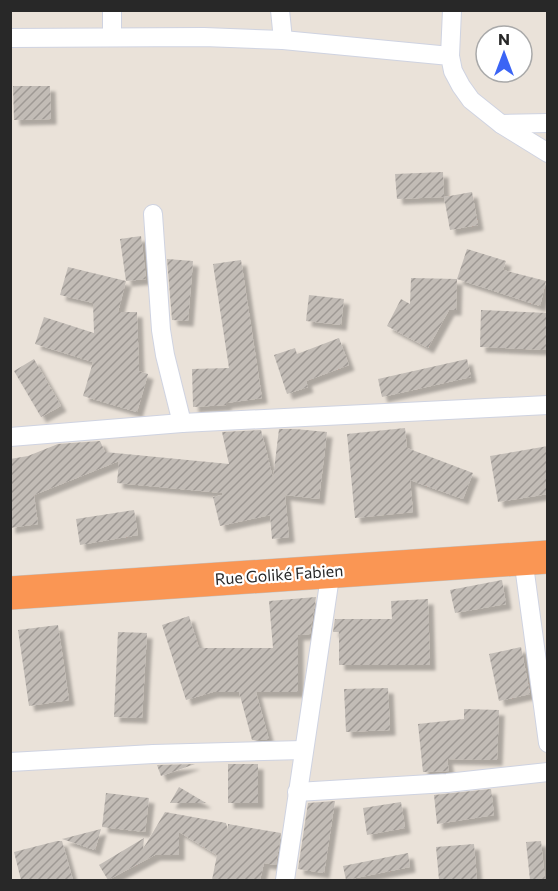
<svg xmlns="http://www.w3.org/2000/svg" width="558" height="891" font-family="Commissioner,sans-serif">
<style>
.building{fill:url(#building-hatch);filter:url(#shadow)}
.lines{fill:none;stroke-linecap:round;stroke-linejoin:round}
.street-casing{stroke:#cfd3e1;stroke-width:20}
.highway-casing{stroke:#c3c3c3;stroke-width:34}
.street{stroke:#fff;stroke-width:18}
.highway{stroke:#fa9654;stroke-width:33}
.labels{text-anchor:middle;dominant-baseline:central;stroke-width:4.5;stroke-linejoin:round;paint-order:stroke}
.street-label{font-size:16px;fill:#282828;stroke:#fff}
</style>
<defs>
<pattern id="building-hatch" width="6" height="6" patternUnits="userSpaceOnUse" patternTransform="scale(1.5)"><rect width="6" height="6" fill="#c2bcb6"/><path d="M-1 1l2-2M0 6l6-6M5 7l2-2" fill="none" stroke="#9e9994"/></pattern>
<filter id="shadow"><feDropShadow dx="5.5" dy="5.5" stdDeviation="1.5" flood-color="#0004"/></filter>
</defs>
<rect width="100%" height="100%" fill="#eae2d9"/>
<g class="building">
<polygon points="13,86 50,86 51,119 14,120"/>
<polygon points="443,172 444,197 397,199 395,174"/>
<polygon points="472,192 478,225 450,230 444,197"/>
<polygon points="141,236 146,279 126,281 120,239"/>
<polygon points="467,249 506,261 503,270 546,281 540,306 457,279"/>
<polygon points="167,259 193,261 188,321 172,320"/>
<polygon points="241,260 262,398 226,403 226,405 193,407 192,369 229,368 213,264"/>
<polygon points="68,267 126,281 118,312 137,312 139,371 148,374 137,412 83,396 93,362 35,344 44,317 94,333 93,303 60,295"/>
<polygon points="411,278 457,279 456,310 449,310 428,348 387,326 401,299 410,304"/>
<polygon points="309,295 344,299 341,325 306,321"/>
<polygon points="481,310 548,313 548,350 480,347"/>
<polygon points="339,338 349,365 306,381 308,387 287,394 274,355 295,348 297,354"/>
<polygon points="34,359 61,406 41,417 14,371"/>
<polygon points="467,359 471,377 382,397 378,379"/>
<polygon points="405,428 407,448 473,473 463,499 410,480 413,512 355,518 347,434"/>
<polygon points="279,429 295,429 327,432 319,499 285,495 289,537 272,539 270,515 220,526 213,497 222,495 222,493 117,483 119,461 34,495 38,524 10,528 10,459 28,456 58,444 100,441 105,452 229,464 222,432 261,430 273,478"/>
<polygon points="548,446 548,494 498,502 490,456"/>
<polygon points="134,510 138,535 80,545 76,519"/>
<polygon points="502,580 506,604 455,613 450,590"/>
<polygon points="316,597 310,634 298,635 298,692 256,692 269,740 252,740 239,692 213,692 186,700 162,625 189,616 199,648 273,648 269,601"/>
<polygon points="428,599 430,665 339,665 339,632 333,632 335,619 392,619 391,601"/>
<polygon points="58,625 69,700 29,706 18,630"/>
<polygon points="118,632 147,633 142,718 114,717"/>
<polygon points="521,647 530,694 499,701 489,654"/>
<polygon points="388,688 390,730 346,732 344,689"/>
<polygon points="464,709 499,710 497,760 447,759 449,771 423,772 418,724 464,719"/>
<polygon points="195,764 161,776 157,765"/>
<rect x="228" y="764" width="30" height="39"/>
<polygon points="179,787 206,803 170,803"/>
<polygon points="491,789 494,815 437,824 434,795"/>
<polygon points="106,793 149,798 145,832 102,827"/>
<polygon points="335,801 324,873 298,869 308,803"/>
<polygon points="401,802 405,828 367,835 363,808"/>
<polygon points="165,812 226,823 228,831 228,824 281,833 276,865 264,863 260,880 212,880 217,855 179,832 179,855 155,855 108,880 99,865 144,838 143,849"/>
<polygon points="101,829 95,850 62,839"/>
<polygon points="57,841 62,841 73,880 21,880 14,852"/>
<polygon points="541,841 545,880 530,880 526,842"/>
<polygon points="474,844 477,880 439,880 436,847"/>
<polygon points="408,853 410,867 346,880 343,866"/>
</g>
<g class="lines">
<defs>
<g id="street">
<polyline points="112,10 112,37"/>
<polyline points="280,10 283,40"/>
<polyline points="10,38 204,37 283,40 450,56 453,71 461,86 471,100 501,124 548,123"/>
<polyline points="450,56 452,10"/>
<polyline points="501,124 548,153"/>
<polyline points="153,214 161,330 165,355 182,423"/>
<polyline points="10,437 182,423 548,405"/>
<polyline points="523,558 548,743"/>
<polyline points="10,762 153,754 303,750"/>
<polyline points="297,792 447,783 548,772"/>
<polyline points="285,880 331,570"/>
</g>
<polyline id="highway" points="10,593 548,557"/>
</defs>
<use href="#street" class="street-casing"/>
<use href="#highway" class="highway-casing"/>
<use href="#street" class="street"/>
<use href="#highway" class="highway"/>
</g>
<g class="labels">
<g class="street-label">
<text transform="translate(279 574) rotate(-4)">Rue Goliké Fabien</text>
</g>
</g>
<rect width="558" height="891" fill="none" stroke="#282828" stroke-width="24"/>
<g transform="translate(504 54)"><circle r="28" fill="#ffffff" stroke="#a9a9a9" stroke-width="1.5"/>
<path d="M0-4.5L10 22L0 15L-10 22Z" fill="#3b64f5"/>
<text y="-9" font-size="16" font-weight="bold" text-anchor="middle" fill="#282828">N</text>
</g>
</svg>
